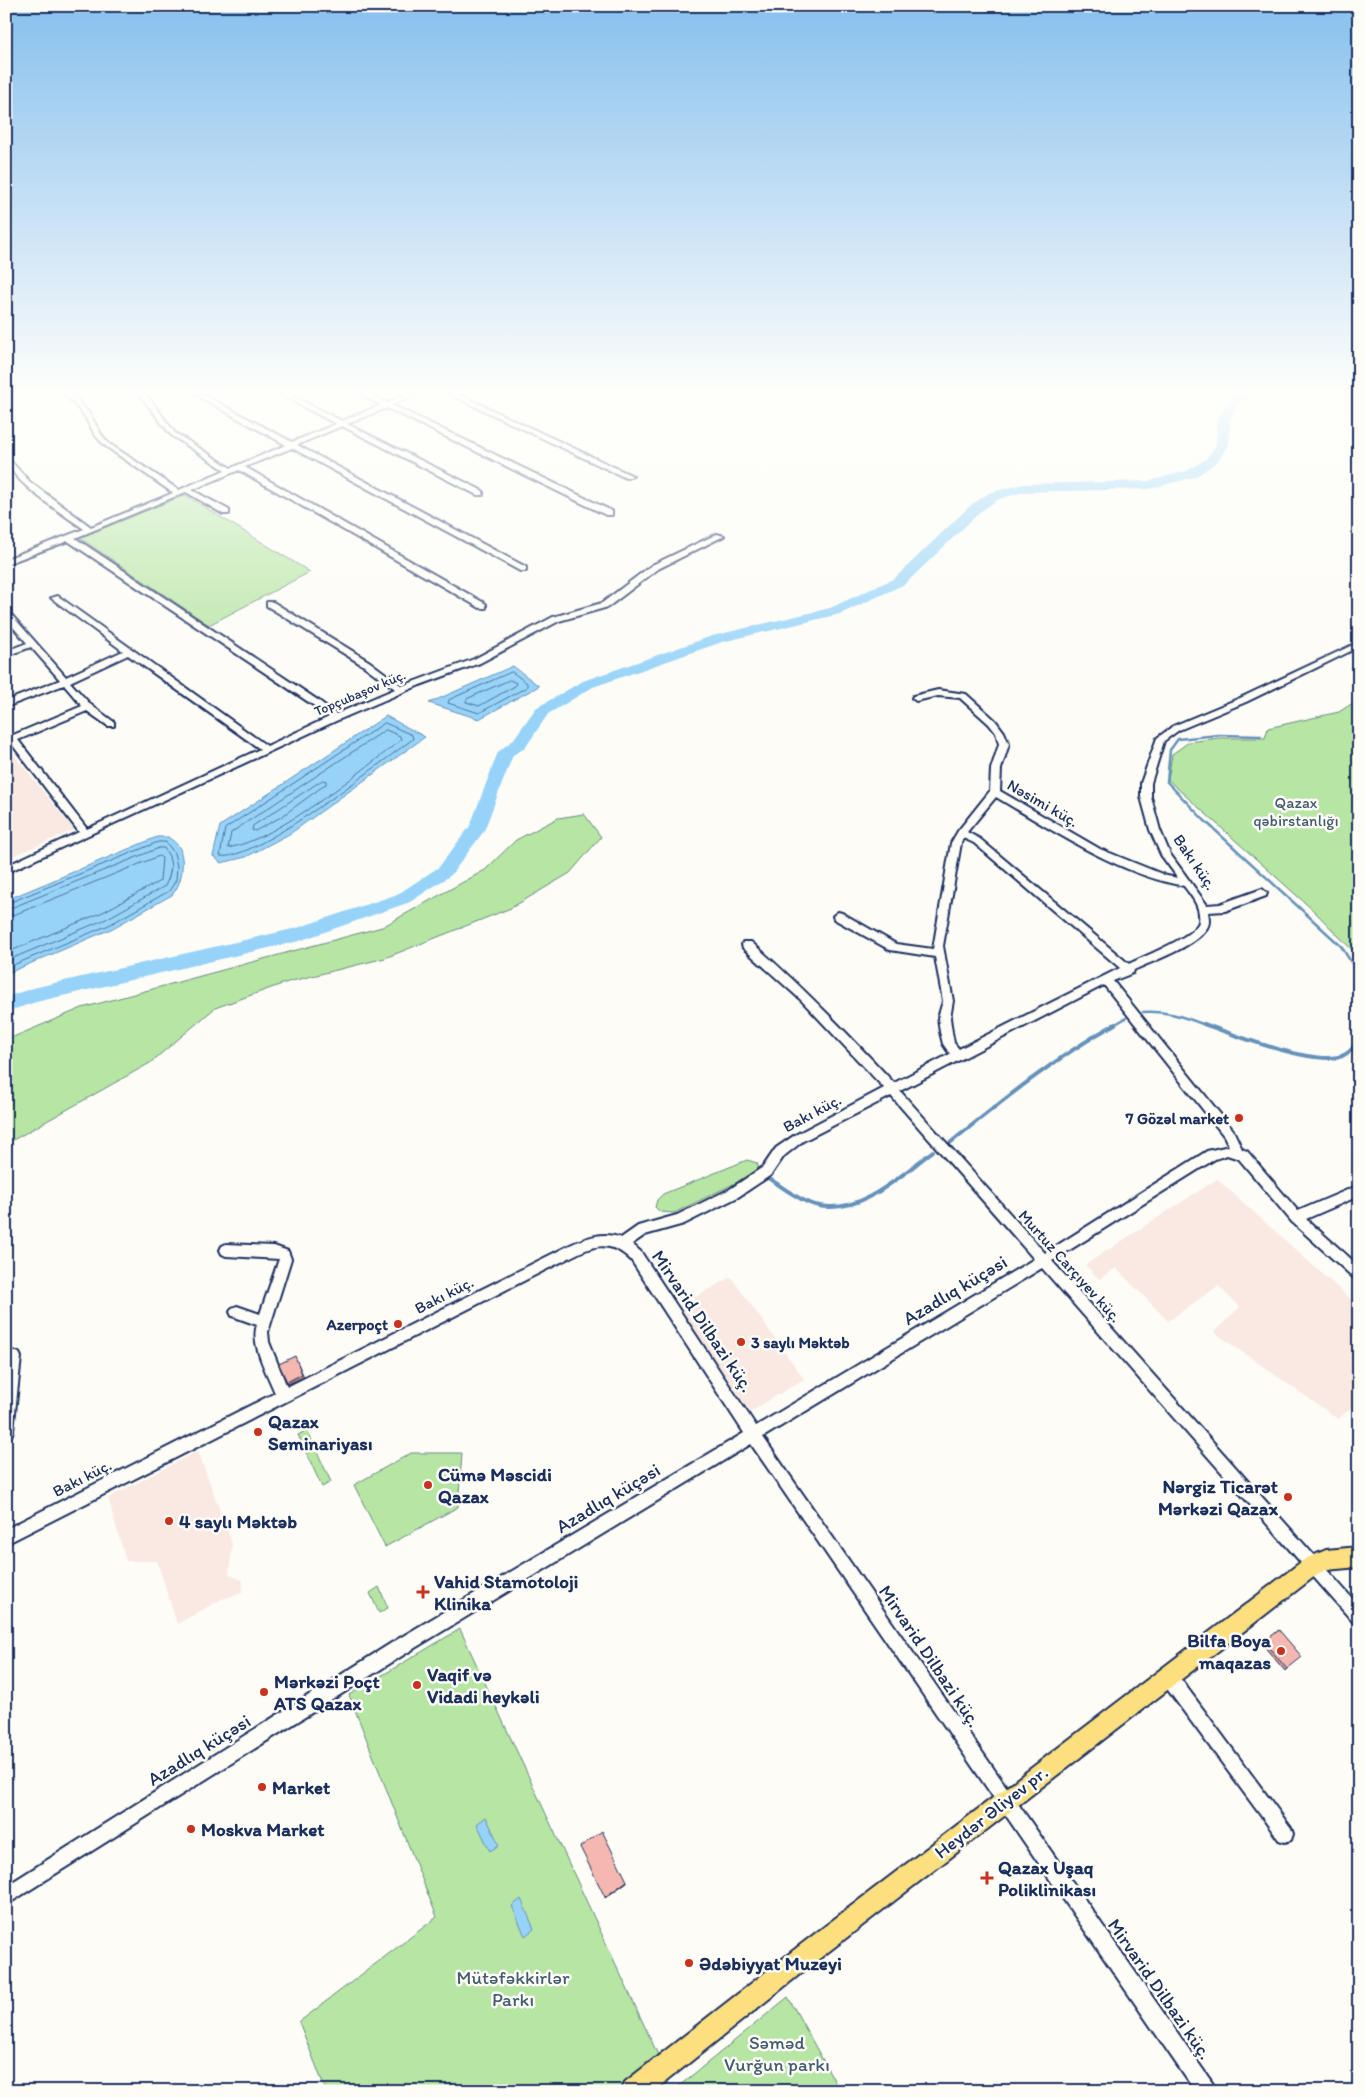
<svg xmlns="http://www.w3.org/2000/svg" width="1365" height="2097" font-family="Itim,sans-serif">
<style>
.built{fill:#fae8e2}
.green{fill:#b6e5a4;stroke:#688a81}
.water{fill:#97d3f8;stroke:#6591ba}
.lines{fill:none;stroke-linecap:round;stroke-linejoin:round}
.shore{stroke:#4d719c;stroke-width:1}
.stream-far1{stroke:#6591ba;stroke-width:2.5}
.stream{stroke:#6591ba;stroke-width:4}
.river{fill:#97d3f8;fill-rule:evenodd}
.minor-casing{stroke:#1b2f5e;stroke-width:4}
.major-casing{stroke:#1b2f5e;stroke-width:4}
.minor{fill:#fdfcf7;fill-rule:evenodd}
.major{fill:#fce080;fill-rule:evenodd}
.wall{fill:#d29e98;stroke:#1b2f5e}
.shaded-wall{fill:#ab817c;stroke:#1b2f5e}
.building{fill:#f4b8b1;stroke:#1b2f5e}
.poi-dot{fill:#c8321e;stroke:#fdfcf7;stroke-width:2}
.labels{text-anchor:middle;dominant-baseline:central;stroke-width:5;stroke-linejoin:round;paint-order:stroke}
.far-street-label{font-size:14px;fill:#1b2f5e;stroke:#fdfcf7}
.park-label{font-size:16px;fill:#425c70;stroke:#fdfcf7}
.street-label{font-size:16px;fill:#1b2f5e;stroke:#fdfcf7}
.poi-label{font-size:16px;font-weight:bold;fill:#1b2f5e;stroke:#fdfcf7;text-anchor:end}
.near-street-label{font-size:19px;fill:#1b2f5e;stroke:#fdfcf7}
.near-poi-label{font-size:19px;font-weight:bold;fill:#1b2f5e;stroke:#fdfcf7;text-anchor:start}
.near-park-label{font-size:19px;fill:#425c70;stroke:#fdfcf7}
</style>
<rect width="100%" height="100%" fill="#fdfcf7"/>
<filter id="ink" filterUnits="userSpaceOnUse"><feTurbulence type="fractalNoise" baseFrequency=".02" numOctaves="2"/><feDisplacementMap in="SourceGraphic" scale="10" xChannelSelector="R" yChannelSelector="G"/><feConvolveMatrix kernelMatrix="1 2 1 2 8 2 1 2 1" color-interpolation-filters="sRGB"/></filter>
<g filter="url(#ink)">
<g class="built">
<polygon points="6,745 74,830 6,859"/>
<polygon points="1217,1179 1359,1307 1359,1401 1338,1419 1214,1332 1240,1307 1218,1286 1168,1321 1116,1268 1099,1279 1085,1265"/>
<polygon points="731,1277 804,1379 750,1412 679,1306"/>
<polygon points="198,1451 232,1543 229,1574 243,1581 242,1593 222,1599 177,1624 157,1561 126,1561 108,1498"/>
</g>
<g class="green">
<polygon points="185,495 310,572 209,625 80,538"/>
<polygon points="1359,699 1359,957 1314,911 1168,780 1172,754 1189,742 1219,738 1265,738 1268,728 1339,712"/>
<polygon points="584,814 601,837 570,873 511,908 385,958 288,982 215,1008 150,1063 6,1144 6,1040 82,1008 382,927 485,870 516,840 558,818"/>
<polygon points="747,1160 757,1163 759,1169 756,1173 674,1213 660,1212 655,1207 657,1200 663,1194"/>
<polygon points="307,1430 331,1482 322,1487 298,1435"/>
<polygon points="411,1453 462,1453 458,1507 385,1547 354,1485"/>
<polygon points="379,1587 388,1608 379,1613 370,1593"/>
<polygon points="460,1629 658,2055 614,2091 326,2091 299,2022 437,1917 349,1695"/>
<polygon points="788,1997 840,2091 673,2091"/>
</g>
<g class="water">
<polygon points="513,666 539,686 479,719 429,703"/>
<polygon points="386,716 425,737 291,833 246,857 221,863 213,856 220,826"/>
<path d="M 157,837 L 168,837 C 172,840 178,844 180,849 C 185,863 182,884 172,895 L 111,929 L 6,974 L 6,900 Z"/>
<polygon points="486,1817 499,1845 490,1851 477,1824"/>
<polygon points="521,1899 534,1929 525,1936 512,1906"/>
</g>
<g class="lines">
<g class="shore">
<polygon points="512,672 527,683 527,687 479,713 448,703 449,700"/>
<polygon points="510,680 516,683 515,686 479,706 466,702 467,699"/>
<path d="M 385,723 L 412,735 L 413,739 C 381,762 253,863 220,856 L 225,829 Z"/>
<path d="M 386,730 L 400,736 L 401,740 C 360,772 278,839 228,848 L 231,833 Z"/>
<polygon points="323,780 326,781 326,784 281,817 255,831 252,830 253,826"/>
<polyline points="6,904 158,842 166,842 174,853 177,866 176,880 169,891 109,925 6,968"/>
<polyline points="6,910 159,848 164,848 169,856 171,867 169,877 165,886 106,919 6,961"/>
<polyline points="6,918 159,856 162,858 160,881 103,912 6,953"/>
</g>
<g class="stream-far1">
<polyline points="1261,736 1219,735 1178,739 1170,750 1167,782 1204,820 1341,946 1359,975"/>
<path d="M 1143,1012 C 1167,1010 1186,1018 1208,1026"/>
<polyline points="1112,1026 1126,1018"/>
</g>
<g class="stream">
<path d="M 1204,1024 C 1234,1035 1314,1066 1342,1056 C 1350,1053 1355,1046 1359,1040"/>
<path d="M 950,1143 C 1003,1100 1055,1058 1115,1024"/>
<path d="M 768,1178 C 783,1187 798,1200 815,1205 C 859,1217 900,1176 933,1151"/>
</g>
<polygon class="river" points="1238,394 1251,394 1239,404 1230,418 1228,445 1217,462 1195,477 1149,489 1024,492 999,499 981,511 905,584 840,614 722,642 593,687 548,714 525,748 513,755 484,831 451,875 410,902 299,941 36,1002 6,1012 6,997 33,988 297,928 398,894 439,867 470,826 498,752 513,740 536,708 583,681 712,636 830,608 895,578 971,505 989,493 1023,484 1149,481 1187,471 1206,459 1216,445 1218,418 1231,400"/>
<defs>
<g id="minor">
<path d="M 65,394 L 72,394 L 89,413 L 101,434 L 108,443 L 179,490 L 225,470 L 171,435 L 139,394 L 146,394 L 175,433 L 231,468 L 286,445 L 194,394 L 202,394 L 292,442 L 336,424 L 279,394 L 288,394 L 342,421 L 381,405 L 361,394 L 370,394 L 387,403 L 407,394 L 416,394 L 392,405 L 612,511 L 612,515 L 606,515 L 387,408 L 347,424 L 483,491 L 483,495 L 477,495 L 342,426 L 297,445 L 526,567 L 526,571 L 520,571 L 292,448 L 245,467 L 486,604 L 486,608 L 480,608 L 239,470 L 192,490 L 229,510 L 229,514 L 223,514 L 186,492 L 75,538 L 319,701 L 336,714 L 395,689 L 364,666 L 267,606 L 267,602 L 273,602 L 370,662 L 402,686 L 474,659 L 553,617 L 602,603 L 652,565 L 717,534 L 724,536 L 658,569 L 608,607 L 559,621 L 480,663 L 420,685 L 338,720 L 6,873 L 6,866 L 79,832 L 11,743 L 6,743 L 6,738 L 82,706 L 64,685 L 6,707 L 6,701 L 60,680 L 31,647 L 6,656 L 6,651 L 27,643 L 6,619 L 6,612 L 9,612 L 66,677 L 123,651 L 51,598 L 58,596 L 267,746 L 329,717 L 313,705 L 68,541 L 6,564 L 6,559 L 84,529 C 66,516 6,479 6,456 L 30,482 L 91,527 L 173,493 L 104,445 L 95,435 L 84,415 ZM 128,655 L 260,749 L 87,829 L 18,740 L 87,711 L 108,726 L 114,726 L 114,722 L 91,705 L 70,682 Z"/>
<polygon points="449,394 458,394 633,476 626,478"/>
<path d="M 1359,642 L 1359,647 L 1246,702 L 1179,730 L 1164,741 L 1151,783 L 1151,797 L 1160,830 L 1170,854 L 1207,905 L 1220,904 L 1262,889 L 1267,893 L 1266,896 L 1225,911 L 1208,912 C 1209,918 1210,923 1207,928 C 1196,946 1153,961 1134,970 L 1133,973 L 1113,981 L 1233,1130 L 1242,1149 L 1247,1151 L 1298,1211 L 1359,1185 L 1359,1196 L 1306,1219 L 1359,1266 L 1359,1280 L 1354,1278 L 1292,1222 L 1239,1159 L 1227,1155 L 1215,1159 L 1052,1261 L 1359,1606 L 1359,1626 L 1354,1623 L 1042,1268 L 763,1437 L 1213,2084 L 1215,2091 L 1195,2091 L 751,1444 L 405,1654 L 6,1905 L 6,1886 L 393,1642 L 744,1433 L 631,1260 C 605,1234 585,1250 557,1264 L 6,1544 L 6,1529 L 275,1393 C 268,1375 250,1344 257,1325 L 232,1316 L 230,1312 L 232,1308 L 237,1306 L 260,1314 L 279,1259 L 226,1256 L 222,1254 L 220,1250 L 222,1246 L 226,1244 L 274,1246 L 288,1251 L 291,1259 L 268,1332 L 269,1342 L 287,1387 L 570,1245 C 586,1238 603,1231 621,1238 L 638,1226 L 677,1215 L 730,1189 L 763,1167 L 776,1148 L 795,1135 L 884,1088 L 801,1000 L 743,948 L 742,945 L 743,942 L 751,942 C 802,986 848,1034 894,1083 L 950,1054 L 943,1044 L 940,1032 L 938,1018 L 943,1001 L 935,957 L 890,950 L 834,919 L 833,916 L 838,912 L 842,913 L 896,944 L 933,949 L 951,843 L 958,831 L 990,791 L 991,769 L 999,744 L 996,733 L 989,724 L 960,698 L 938,696 L 916,701 L 912,698 L 913,696 L 938,690 L 966,694 L 995,720 L 1004,732 L 1009,744 L 1001,769 L 1000,791 L 1100,849 L 1167,876 L 1178,878 L 1161,855 L 1150,830 L 1141,797 L 1141,783 L 1157,738 L 1173,726 L 1240,698 ZM 996,797 C 1054,831 1117,874 1184,886 C 1192,897 1201,907 1199,921 C 1197,936 1142,957 1129,964 L 980,839 L 967,832 ZM 963,838 L 974,843 L 1120,968 L 959,1049 L 954,1043 L 952,1032 L 950,1018 L 953,1001 L 943,946 L 961,843 ZM 1104,985 L 1224,1136 L 1229,1146 L 1207,1151 L 1045,1253 L 900,1091 ZM 891,1096 L 1034,1259 L 756,1426 L 641,1252 L 632,1244 L 645,1235 L 684,1224 L 738,1197 L 771,1175 L 784,1156 L 803,1141 Z"/>
<polygon points="14,1351 19,1353 21,1357 13,1431 11,1436 6,1438 6,1366 9,1353"/>
<polygon points="1168,1668 1174,1670 1291,1828 1293,1834 1291,1840 1285,1842 1279,1840 1162,1682 1160,1676 1162,1670"/>
</g>
<polygon id="major" points="1359,1547 1359,1567 1326,1570 1319,1573 815,1962 654,2091 622,2091 625,2082 799,1946 1305,1559 1326,1550"/>
</defs>
<use href="#minor" class="minor-casing"/>
<use href="#major" class="major-casing"/>
<use href="#minor" class="minor"/>
<use href="#major" class="major"/>
</g>
<polygon class="wall" points="1279,1630 1287,1669 1285,1671 1262,1644"/>
<g class="shaded-wall">
<polygon points="296,1359 304,1377 288,1384 287,1382"/>
<polygon points="627,1881 627,1882 605,1898 605,1897"/>
</g>
<g class="building">
<polygon points="295,1356 302,1374 287,1382 279,1364"/>
<polygon points="1279,1630 1302,1657 1287,1669 1264,1642"/>
<polygon points="602,1831 627,1881 605,1897 580,1847"/>
</g>
</g>
<linearGradient id="sky" x2="0" y2="1"><stop stop-color="#87c0ee"/><stop offset="0.57" stop-color="#fefefb"/><stop offset="1" stop-color="#fefefb" stop-opacity="0"/></linearGradient>
<rect width="1365" height="688" fill="url(#sky)"/>
<g class="poi-dot">
<circle cx="1239" cy="1118" r="5"/>
<circle cx="398" cy="1324" r="5"/>
<circle cx="741" cy="1342" r="5"/>
<circle cx="258" cy="1432" r="5"/>
<circle cx="428" cy="1485" r="5"/>
<circle cx="1288" cy="1497" r="5"/>
<circle cx="169" cy="1521" r="5"/>
<path d="M420.5 1584.5h5v5h5v5h-5v5h-5v-5h-5v-5h5z"/>
<circle cx="1281" cy="1651" r="5"/>
<circle cx="417" cy="1685" r="5"/>
<circle cx="264" cy="1692" r="5"/>
<circle cx="262" cy="1787" r="5"/>
<circle cx="191" cy="1829" r="5"/>
<path d="M984.5 1870.5h5v5h5v5h-5v5h-5v-5h-5v-5h5z"/>
<circle cx="689" cy="1963" r="5"/>
</g>
<g class="labels">
<g class="far-street-label">
<text transform="translate(360 693) rotate(-23)">Topçubaşov küç.</text>
</g>
<g class="park-label">
<text x="1296" y="802">Qazax<tspan x="1296" dy="18">qəbirstanlığı</tspan></text>
</g>
<g class="street-label">
<text transform="translate(1043 803) rotate(30)">Nəsimi küç.</text>
<text transform="translate(1195 862) rotate(56)">Bakı küç.</text>
<text transform="translate(812 1113) rotate(-28)">Bakı küç.</text>
<text transform="translate(1070 1266) rotate(48)">Murtuz Carçıyev küç.</text>
<text transform="translate(444 1295) rotate(-27)">Bakı küç.</text>
<text transform="translate(82 1478) rotate(-27)">Bakı küç.</text>
</g>
<g class="poi-label">
<text x="1229" y="1118">7 Gözəl market</text>
<text x="388" y="1324">Azerpoçt</text>
<text x="751" y="1342" text-anchor="start">3 saylı Məktəb</text>
</g>
<g class="near-street-label">
<text transform="translate(955 1290) rotate(-31)">Azadlıq küçəsi</text>
<text transform="translate(703 1321) rotate(56)">Mirvarid Dilbazi küç.</text>
<text transform="translate(608 1498) rotate(-31)">Azadlıq küçəsi</text>
<text transform="translate(930 1656) rotate(56)">Mirvarid Dilbazi küç.</text>
<text transform="translate(199 1750) rotate(-32)">Azadlıq küçəsi</text>
<text transform="translate(991 1812) rotate(-38)">Heydər Əliyev pr.</text>
<text transform="translate(1160 1989) rotate(55)">Mirvarid Dilbazi küç.</text>
</g>
<g class="near-poi-label">
<text x="268" y="1421">Qazax<tspan x="268" dy="22">Seminariyası</tspan></text>
<text x="438" y="1474">Cümə Məscidi<tspan x="438" dy="22">Qazax</tspan></text>
<text x="1278" y="1486" text-anchor="end">Nərgiz Ticarət<tspan x="1278" dy="22">Mərkəzi Qazax</tspan></text>
<text x="179" y="1521">4 saylı Məktəb</text>
<text x="434" y="1581">Vahid Stamotoloji<tspan x="434" dy="22">Klinika</tspan></text>
<text x="1271" y="1640" text-anchor="end">Bilfa Boya<tspan x="1271" dy="22">maqazas</tspan></text>
<text x="427" y="1674">Vaqif və<tspan x="427" dy="22">Vidadi heykəli</tspan></text>
<text x="274" y="1681">Mərkəzi Poçt<tspan x="274" dy="22">ATS Qazax</tspan></text>
<text x="272" y="1787">Market</text>
<text x="201" y="1829">Moskva Market</text>
<text x="998" y="1867">Qazax Uşaq<tspan x="998" dy="22">Poliklinikası</tspan></text>
<text x="699" y="1963">Ədəbiyyat Muzeyi</text>
</g>
<g class="near-park-label">
<text x="513" y="1977">Mütəfəkkirlər<tspan x="513" dy="22">Parkı</tspan></text>
<text x="777" y="2042">Səməd<tspan x="777" dy="22">Vurğun parkı</tspan></text>
</g>
</g>
<rect width="1365" height="2097" fill="none" stroke="#fdfcf7" stroke-width="25"/>
<rect x="12" y="12" width="1340" height="2072" fill="none" stroke="#1b2f5e" stroke-width="2" filter="url(#ink)"/>
</svg>
